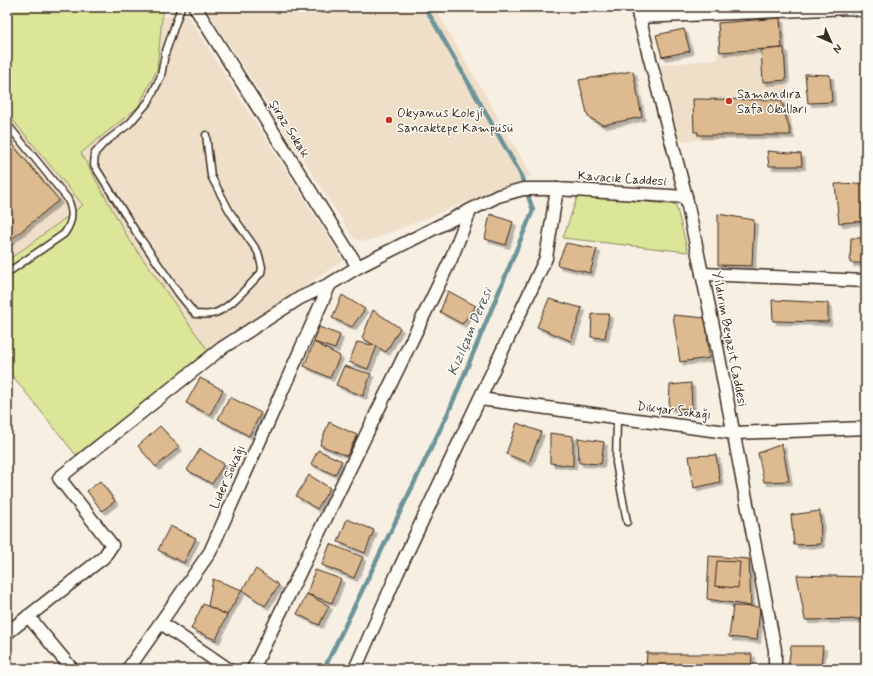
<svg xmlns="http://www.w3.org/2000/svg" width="873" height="676" font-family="Mynerve,sans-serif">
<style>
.built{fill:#efdfc9}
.green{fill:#dbe699;stroke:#8b885c}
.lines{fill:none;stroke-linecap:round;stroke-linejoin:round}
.stream{stroke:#6c9499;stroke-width:4.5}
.building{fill:#ddba8f;stroke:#3b2a1e;filter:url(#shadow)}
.lane-casing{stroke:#3b2a1e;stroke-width:9}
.street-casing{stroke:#3b2a1e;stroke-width:15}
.lane{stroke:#fdfcf7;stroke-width:6}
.street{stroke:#fdfcf7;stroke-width:12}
.poi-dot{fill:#c8321e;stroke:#fdfcf7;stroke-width:1.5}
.labels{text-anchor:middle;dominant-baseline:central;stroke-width:3;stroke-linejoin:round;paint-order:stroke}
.poi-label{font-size:13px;fill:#3b2a1e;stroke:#fdfcf7;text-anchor:start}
.street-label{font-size:13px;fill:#3b2a1e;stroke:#fdfcf7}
.water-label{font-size:14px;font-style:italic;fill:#505651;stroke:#fdfcf7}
</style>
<defs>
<filter id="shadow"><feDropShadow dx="3.5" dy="3.5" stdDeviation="0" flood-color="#0004"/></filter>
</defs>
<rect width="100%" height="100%" fill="#f7efe2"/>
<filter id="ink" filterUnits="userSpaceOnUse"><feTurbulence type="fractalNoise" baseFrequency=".025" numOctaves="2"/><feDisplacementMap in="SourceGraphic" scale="8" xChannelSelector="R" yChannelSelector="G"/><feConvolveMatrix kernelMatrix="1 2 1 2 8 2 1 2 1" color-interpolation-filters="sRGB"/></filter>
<g filter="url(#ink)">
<g class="built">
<polygon points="205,7 434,7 532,176 371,240 362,241 354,239"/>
<polygon points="188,16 343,260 209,352 128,238 81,153 138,106 157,70 162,17"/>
<polygon points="782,17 793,136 679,141 660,65 718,59 717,22"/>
<polygon points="7,113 83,205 7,261"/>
</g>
<g class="green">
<polygon points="16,7 163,7 157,70 138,107 81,153 128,238 209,352 76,455 7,369 7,261 83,205 7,113 7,10"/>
<polygon points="578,195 676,205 688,252 563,238"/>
</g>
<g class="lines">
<polyline class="stream" points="324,669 449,411 533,210 520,173 425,7"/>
</g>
<g class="building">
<polygon points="780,18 782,48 720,52 718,23"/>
<polygon points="684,29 690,51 662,57 656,35"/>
<polygon points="784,48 786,80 763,82 761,50"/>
<polygon points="633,71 642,117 603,125 588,117 579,80"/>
<polygon points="805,74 830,75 832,102 808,103"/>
<polygon points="693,99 781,100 791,135 698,135 698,132 694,132"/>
<polygon points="7,138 59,200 7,243"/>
<polygon points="767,151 801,154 802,166 769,166"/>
<polygon points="866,183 866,221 839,223 835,184"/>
<polygon points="490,214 513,222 506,245 485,239"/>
<polygon points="718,214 754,220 752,266 718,265"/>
<polygon points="851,238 866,238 866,263 850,263"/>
<polygon points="566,243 597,249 590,273 557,265"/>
<polygon points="448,291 476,306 462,324 440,312"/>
<polygon points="342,295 365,309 352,327 332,318"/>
<polygon points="549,299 582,308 571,341 537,327"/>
<polygon points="772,300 828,303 828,322 773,321"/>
<polygon points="373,310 400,328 386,352 362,338"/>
<polygon points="592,314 609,314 605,338 591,337"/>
<polygon points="673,315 706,318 709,358 680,362"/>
<polygon points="319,327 340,335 335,349 314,342"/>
<polygon points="314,342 340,356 330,378 304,366"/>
<polygon points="357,342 377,346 368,369 349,362"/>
<polygon points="344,366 371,374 363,396 336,385"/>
<polygon points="200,378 223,390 210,415 186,403"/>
<polygon points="691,383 692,409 669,408 670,385"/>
<polygon points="230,397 261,413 249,436 218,419"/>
<polygon points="329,422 357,435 347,456 320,445"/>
<polygon points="517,423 541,432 529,463 506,454"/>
<polygon points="160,426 179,447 156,467 138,446"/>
<polygon points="550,433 573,436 573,466 550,463"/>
<polygon points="578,438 604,442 601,464 579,463"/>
<polygon points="782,444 789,481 764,482 758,453"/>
<polygon points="200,449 224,464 212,484 187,470"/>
<polygon points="318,450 342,461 335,475 311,464"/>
<polygon points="716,455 720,482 694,488 689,456"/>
<polygon points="309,475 330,488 317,509 296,496"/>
<polygon points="100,481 115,501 102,511 87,491"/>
<polygon points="820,511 821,544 794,545 791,515"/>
<polygon points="347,519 374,530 365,553 338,542"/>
<polygon points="170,526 196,538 184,563 158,550"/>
<polygon points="330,544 363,557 354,578 322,565"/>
<polygon points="709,556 749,559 751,606 707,599"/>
<polygon points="717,561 740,562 738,588 715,586"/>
<polygon points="256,569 279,585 265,606 242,590"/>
<polygon points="315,570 341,579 332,603 307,594"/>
<polygon points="797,575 866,577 866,619 805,620"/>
<polygon points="213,579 242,590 227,615 208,606"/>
<polygon points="307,594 329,606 319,625 297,614"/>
<polygon points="203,604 227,615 216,640 191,629"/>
<polygon points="733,606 760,607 757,640 729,637"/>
<polygon points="791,646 823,646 821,666 788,668"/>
<polygon points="647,652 651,654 752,654 751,669 646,669"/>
</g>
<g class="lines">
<defs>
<g id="lane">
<path d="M 181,7 L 165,54 L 161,76 L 149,101 L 129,124 L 104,143 L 95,153 L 94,165 L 136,232 L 179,294 L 195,314 C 201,314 206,315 211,314 C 227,312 250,284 261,273 L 262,267 L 258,252 L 230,212 L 211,176 L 206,135"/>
<polyline points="322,7 323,9"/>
<path d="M 7,124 L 67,198 C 74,211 73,222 64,234 L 7,273"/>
<polyline points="617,418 616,463 627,522"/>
</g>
<g id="street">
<polyline points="195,7 358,267"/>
<polyline points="637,7 639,17 850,8 866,11"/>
<polyline points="639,17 686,197 713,326 775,650 775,669"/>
<polyline points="557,189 686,197"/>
<polyline points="702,274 866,281"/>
<polyline points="480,399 734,433 866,428"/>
<polyline points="28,616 72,669"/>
<polyline points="161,623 228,669"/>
<polyline points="7,633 104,557 112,545 59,478 222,348 300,298 330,284 358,267 498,196 523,189 557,189 546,258 397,574 355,669"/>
<polyline points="128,669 210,552 330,284"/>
<polyline points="253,669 451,259 470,211"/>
</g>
</defs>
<use href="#lane" class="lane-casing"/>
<use href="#street" class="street-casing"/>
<use href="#lane" class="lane"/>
<use href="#street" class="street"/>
</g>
</g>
<g class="poi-dot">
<circle cx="729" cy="101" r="4"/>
<circle cx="389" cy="120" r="4"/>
</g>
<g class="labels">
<g class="poi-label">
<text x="737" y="94">Samandıra<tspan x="737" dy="15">Safa Okulları</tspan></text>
<text x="397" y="113">Okyanus Koleji<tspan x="397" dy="15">Sancaktepe Kampüsü</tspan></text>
</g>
<g class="street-label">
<text transform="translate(289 129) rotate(58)">Şiraz Sokak</text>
<text transform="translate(622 179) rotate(4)">Kavacık Caddesi</text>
<text transform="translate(729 339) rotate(79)">Yıldırım Beyazıt Caddesi</text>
<text transform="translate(674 411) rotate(7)">Dikyar Sokağı</text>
<text transform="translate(228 477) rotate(-66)">Lider Sokağı</text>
</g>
<g class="water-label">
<text transform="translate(470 332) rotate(-67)">Kızılçam Deresi</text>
</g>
</g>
<rect width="873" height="676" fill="none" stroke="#fdfcf7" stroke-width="24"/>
<rect x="12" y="12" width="849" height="652" fill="none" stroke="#3b2a1e" stroke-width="1.5" filter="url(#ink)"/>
<g transform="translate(831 42) rotate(135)" stroke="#fdfcf7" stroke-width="3" paint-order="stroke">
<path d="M0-3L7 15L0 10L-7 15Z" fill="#3b2a1e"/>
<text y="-6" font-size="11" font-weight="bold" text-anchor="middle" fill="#3b2a1e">N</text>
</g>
</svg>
